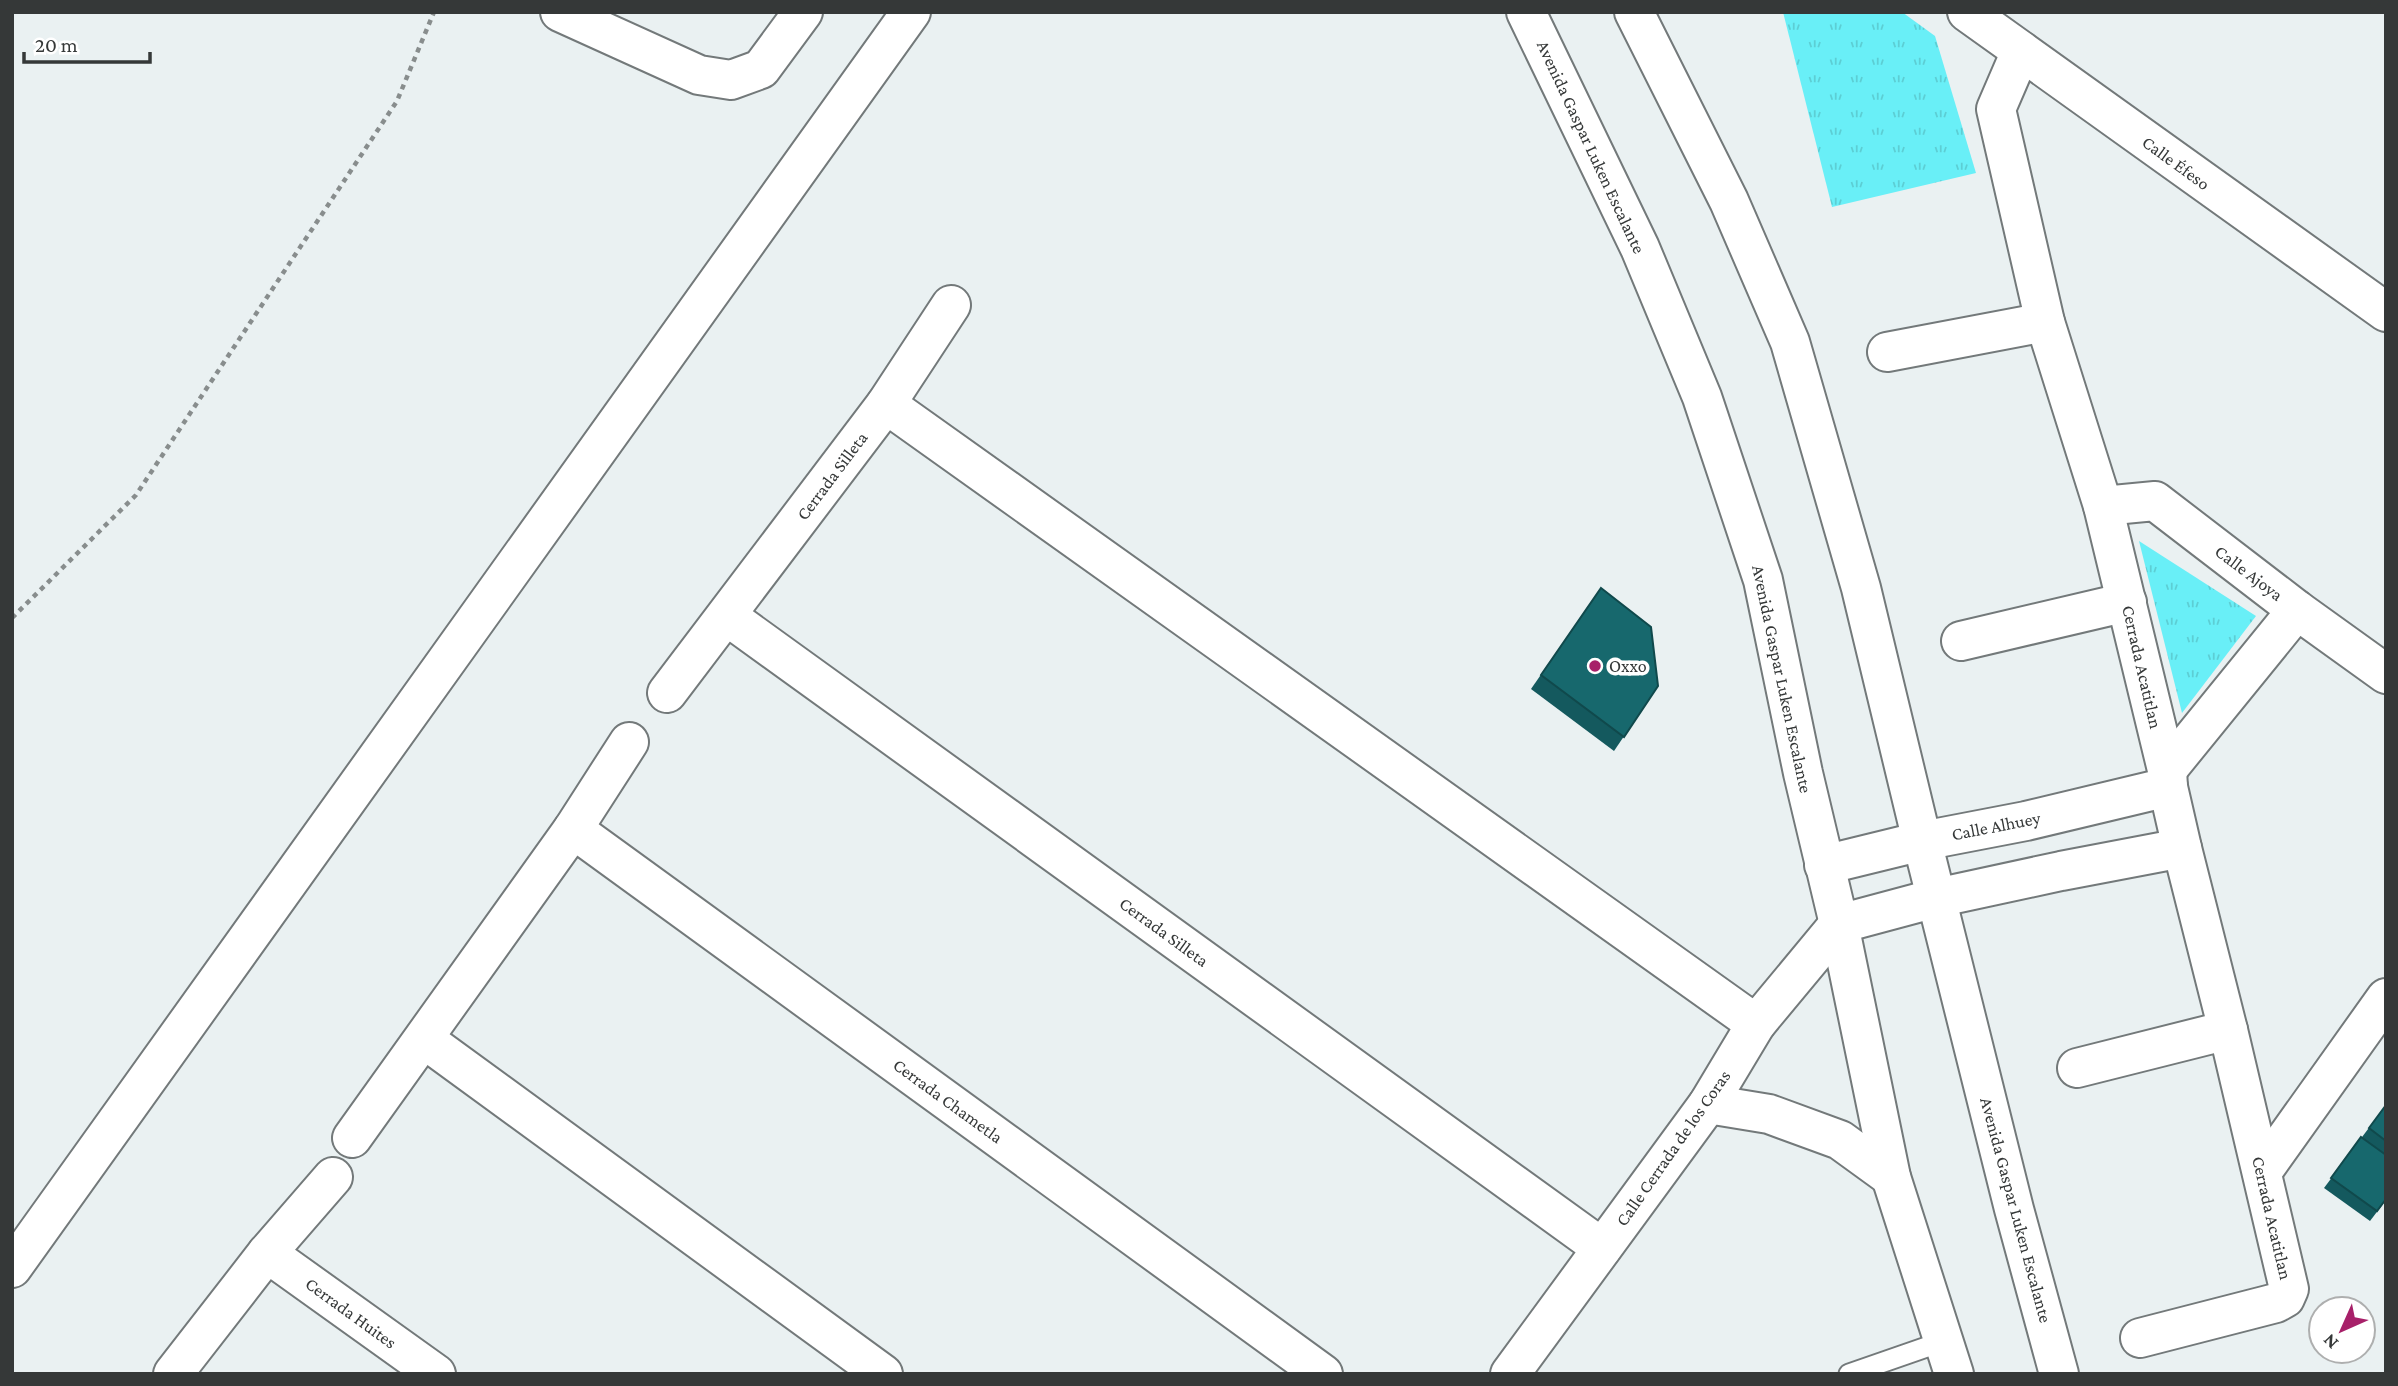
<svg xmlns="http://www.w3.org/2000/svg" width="2398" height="1386" font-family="'Crimson Pro',serif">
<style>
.park{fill:url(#park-tufts)}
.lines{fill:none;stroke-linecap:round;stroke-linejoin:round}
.service-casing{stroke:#73797a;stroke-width:23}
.minor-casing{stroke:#73797a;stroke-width:42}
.tertiary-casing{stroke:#73797a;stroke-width:42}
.path{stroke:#888d8d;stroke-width:4.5;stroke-dasharray:5 5;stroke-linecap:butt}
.service{stroke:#fff;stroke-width:19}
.minor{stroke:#fff;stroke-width:38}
.tertiary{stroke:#fff;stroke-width:38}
.wall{fill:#14595e}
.building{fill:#17686d;stroke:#10494c;stroke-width:2}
.poi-dot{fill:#a72069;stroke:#fff;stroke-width:2.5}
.labels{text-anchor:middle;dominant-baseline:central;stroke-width:7;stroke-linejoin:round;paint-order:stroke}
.street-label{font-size:18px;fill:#353838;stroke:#fff}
.poi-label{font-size:18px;fill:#353838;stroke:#fff;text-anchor:start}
</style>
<defs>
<pattern id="park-tufts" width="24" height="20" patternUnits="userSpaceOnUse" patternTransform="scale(1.75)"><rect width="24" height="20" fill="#69eff7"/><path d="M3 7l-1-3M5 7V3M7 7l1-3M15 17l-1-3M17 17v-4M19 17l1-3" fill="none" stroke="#5cced4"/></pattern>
</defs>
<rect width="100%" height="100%" fill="#eaf1f2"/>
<g class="park">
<polygon points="1783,12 1902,12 1935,36 1976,173 1832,207"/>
<polygon points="2139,541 2256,616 2182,713"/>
</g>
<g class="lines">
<defs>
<polyline id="service" points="1849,1374 1944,1341"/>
<g id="minor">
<polyline points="560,12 699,75 731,80 761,69 803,12"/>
<polyline points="1967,12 2386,312"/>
<polyline points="2021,51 1996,109 2045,322 2103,506 2167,770 2168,787 2182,848 2228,1030 2289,1289 2285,1298 2276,1303 2140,1338"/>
<polyline points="1887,352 2045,322"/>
<polyline points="886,404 1756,1024"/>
<polyline points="2103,506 2155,501 2297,610 2386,674"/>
<polyline points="727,616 1602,1248"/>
<polyline points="1961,641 2127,602"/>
<polyline points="667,693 886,404 951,305"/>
<polyline points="2167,770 2297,610"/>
<polyline points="573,829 1323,1374"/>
<polyline points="1824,865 1922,841 2026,821 2168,787"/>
<polyline points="424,1039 883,1374"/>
<polyline points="2077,1068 2228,1030"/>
<polyline points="352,1138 573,829 629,742"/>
<polyline points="2262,1172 2386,998"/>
<polyline points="267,1253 436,1374"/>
<polyline points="12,1268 911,12"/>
<polyline points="173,1374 267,1253 333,1177"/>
<polyline points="1510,1374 1708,1104 1756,1024 1839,924 1936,898 2061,871 2182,848"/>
</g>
<g id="tertiary">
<polyline points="1526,12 1640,248 1702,397 1763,580 1803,773 1839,924 1891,1177 1954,1374"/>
<polyline points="1634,12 1729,201 1790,342 1861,588 1922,841 2014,1209 2059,1374"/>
<polyline points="1708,1104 1769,1114 1840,1140 1891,1177"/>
</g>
</defs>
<use href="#service" class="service-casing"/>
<use href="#minor" class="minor-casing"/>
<use href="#tertiary" class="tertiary-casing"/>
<polyline class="path" points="12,618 136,495 397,101 434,12"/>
<use href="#service" class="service"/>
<use href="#minor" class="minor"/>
<use href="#tertiary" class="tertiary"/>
</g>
<g class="wall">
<polygon points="1601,588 1658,686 1614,751 1531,689"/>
<polygon points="2386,1105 2386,1200 2370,1221 2324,1188"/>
</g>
<g class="building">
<polygon points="1601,588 1651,627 1658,686 1624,737 1541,675"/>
<polygon points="2386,1105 2386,1141 2369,1128"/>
<polygon points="2361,1137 2386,1155 2386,1199 2377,1211 2331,1178"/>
</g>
<circle class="poi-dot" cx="1595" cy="666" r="7"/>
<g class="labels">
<g class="street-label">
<text transform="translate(1591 147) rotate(65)">Avenida Gaspar Luken Escalante</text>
<text transform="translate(2176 163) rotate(36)">Calle Éfeso</text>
<text transform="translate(832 476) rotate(-53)">Cerrada Silleta</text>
<text transform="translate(2249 573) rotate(37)">Calle Ajoya</text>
<text transform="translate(2142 667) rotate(77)">Cerrada Acatitlan</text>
<text transform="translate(1782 679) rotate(78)">Avenida Gaspar Luken Escalante</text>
<text transform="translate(1996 826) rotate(-11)">Calle Alhuey</text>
<text transform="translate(1164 932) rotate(36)">Cerrada Silleta</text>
<text transform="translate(948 1101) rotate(36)">Cerrada Chametla</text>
<text transform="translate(1673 1148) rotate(-55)">Calle Cerrada de los Coras</text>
<text transform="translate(2016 1210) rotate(75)">Avenida Gaspar Luken Escalante</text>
<text transform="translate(2272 1218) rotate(77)">Cerrada Acatitlan</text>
<text transform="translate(351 1313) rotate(36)">Cerrada Huites</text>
</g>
<g class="poi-label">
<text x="1609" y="666">Oxxo</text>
</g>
</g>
<rect width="2398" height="1386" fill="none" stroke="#353838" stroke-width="28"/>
<g transform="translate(2342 1330) rotate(225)"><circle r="33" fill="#ffffff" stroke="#aeafaf" stroke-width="2"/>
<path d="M0-5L12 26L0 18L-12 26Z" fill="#a72069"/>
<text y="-10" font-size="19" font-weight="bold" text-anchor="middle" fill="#353838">N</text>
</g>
<path d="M24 52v10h126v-10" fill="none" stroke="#353838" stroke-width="3.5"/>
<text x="35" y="52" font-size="21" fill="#353838" stroke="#ffffff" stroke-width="5" paint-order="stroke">20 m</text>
</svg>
